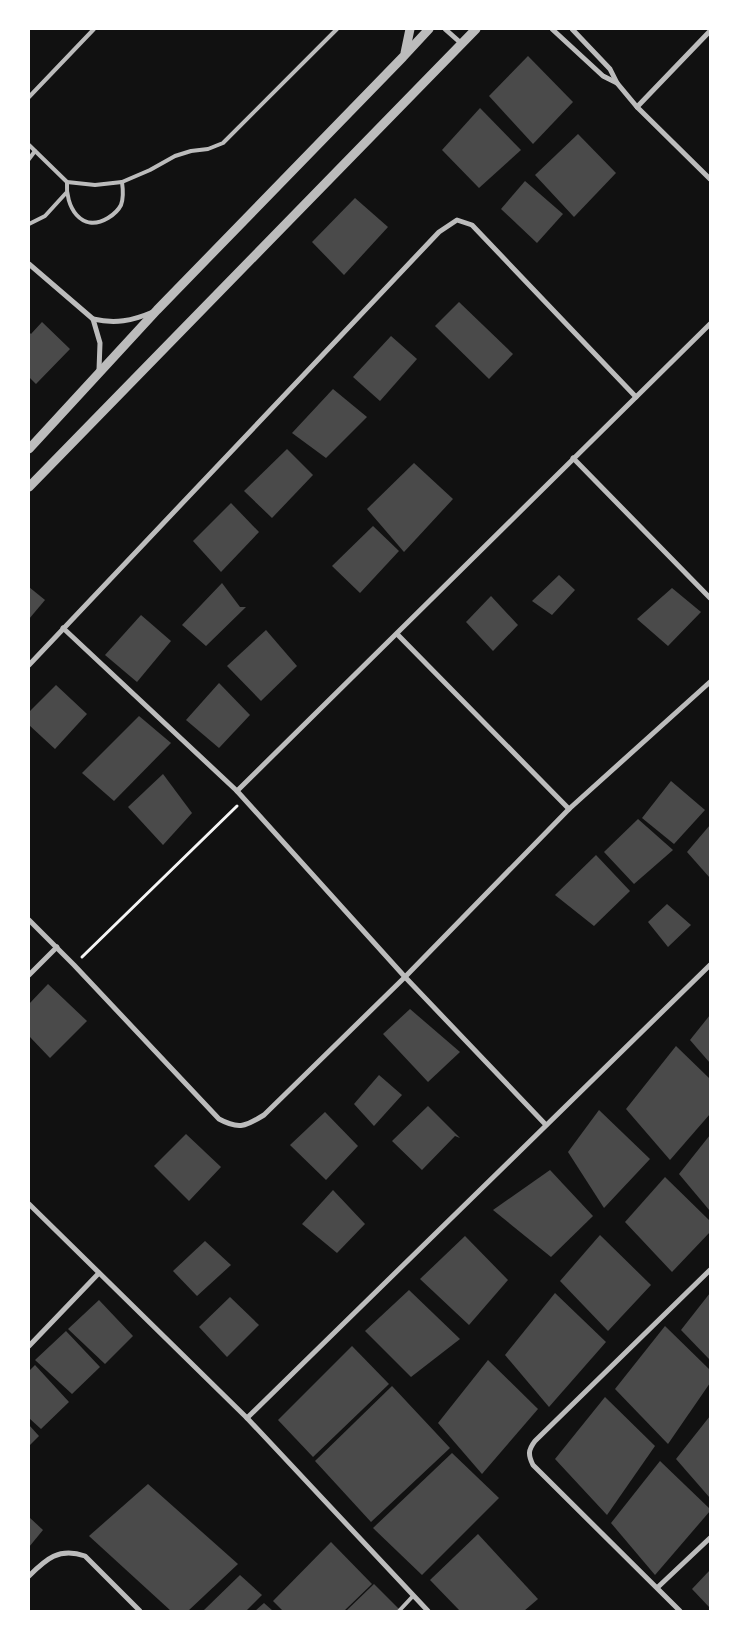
<svg xmlns="http://www.w3.org/2000/svg" width="739" height="1640" font-family="Georgia,serif">
<style>
.building{fill:#4a4a4a}
.lines{fill:none;stroke-linecap:round;stroke-linejoin:round}
.path{stroke:#f5f5f5;stroke-width:3}
.service{stroke:#bcbcbc;stroke-width:4}
.minor{stroke:#bcbcbc;stroke-width:5}
.tertiary{stroke:#bcbcbc;stroke-width:9}
</style>
<rect width="100%" height="100%" fill="#111"/>
<g class="building">
<polygon points="528,56 573,102 533,144 489,96"/>
<polygon points="480,108 521,150 479,188 442,150"/>
<polygon points="578,134 616,173 574,217 535,175"/>
<polygon points="525,181 563,214 537,243 501,209"/>
<polygon points="355,198 388,227 344,275 312,242"/>
<polygon points="459,302 513,354 489,379 435,326"/>
<polygon points="42,322 70,349 36,384 29,377 29,332 31,334"/>
<polygon points="391,336 417,359 380,401 353,377"/>
<polygon points="333,389 367,417 326,458 292,433"/>
<polygon points="287,449 313,475 272,518 244,491"/>
<polygon points="414,463 453,499 404,552 367,509"/>
<polygon points="231,503 259,532 221,572 193,541"/>
<polygon points="373,526 399,551 360,593 332,566"/>
<polygon points="559,575 575,590 552,615 532,601"/>
<polygon points="222,583 240,607 246,607 206,646 182,625"/>
<polygon points="29,587 45,600 29,619"/>
<polygon points="672,588 701,612 668,646 637,619"/>
<polygon points="491,596 518,625 493,651 466,622"/>
<polygon points="141,615 171,641 137,682 105,655"/>
<polygon points="266,630 297,666 261,701 227,666"/>
<polygon points="219,683 250,715 219,748 186,720"/>
<polygon points="56,685 87,714 55,749 29,725 29,712"/>
<polygon points="139,716 171,743 114,801 82,773"/>
<polygon points="163,774 192,813 163,845 128,807"/>
<polygon points="671,781 705,810 674,844 642,818"/>
<polygon points="638,819 673,850 634,884 604,852"/>
<polygon points="710,825 710,878 687,852"/>
<polygon points="596,855 630,891 594,926 555,895"/>
<polygon points="667,904 691,925 668,947 648,922"/>
<polygon points="48,984 87,1021 50,1058 29,1036 29,1004"/>
<polygon points="410,1009 460,1052 428,1082 383,1034"/>
<polygon points="710,1015 710,1063 690,1040"/>
<polygon points="676,1046 710,1079 710,1114 670,1160 626,1109"/>
<polygon points="379,1075 402,1095 374,1126 354,1104"/>
<polygon points="428,1106 460,1138 455,1136 422,1170 392,1141"/>
<polygon points="599,1110 650,1159 604,1208 568,1152"/>
<polygon points="325,1112 358,1146 326,1180 290,1145"/>
<polygon points="186,1134 221,1167 189,1201 154,1166"/>
<polygon points="710,1135 710,1211 679,1174"/>
<polygon points="550,1170 593,1216 551,1257 493,1210"/>
<polygon points="665,1177 710,1221 710,1232 672,1272 625,1222"/>
<polygon points="333,1190 365,1224 337,1253 302,1224"/>
<polygon points="600,1235 651,1285 608,1331 560,1281"/>
<polygon points="465,1236 508,1280 469,1325 420,1279"/>
<polygon points="205,1241 231,1265 197,1296 173,1271"/>
<polygon points="409,1290 460,1339 411,1377 365,1331"/>
<polygon points="555,1293 606,1342 549,1407 505,1355"/>
<polygon points="710,1293 710,1360 681,1330"/>
<polygon points="230,1297 259,1325 227,1357 199,1327"/>
<polygon points="99,1300 133,1336 105,1364 68,1329"/>
<polygon points="665,1326 710,1370 710,1383 668,1444 615,1389"/>
<polygon points="66,1331 100,1367 72,1394 35,1360"/>
<polygon points="352,1346 389,1384 313,1457 278,1420"/>
<polygon points="488,1360 538,1409 482,1474 438,1423"/>
<polygon points="35,1365 69,1402 41,1429 29,1418 29,1371"/>
<polygon points="392,1386 450,1448 371,1522 315,1461"/>
<polygon points="605,1397 655,1446 607,1515 555,1459"/>
<polygon points="710,1416 710,1498 676,1459"/>
<polygon points="29,1425 39,1436 29,1446"/>
<polygon points="452,1453 499,1498 422,1575 373,1528"/>
<polygon points="660,1461 710,1509 710,1511 655,1575 611,1523"/>
<polygon points="148,1484 238,1564 188,1611 171,1611 89,1536"/>
<polygon points="29,1517 43,1530 29,1547"/>
<polygon points="478,1534 538,1599 524,1611 460,1611 430,1580"/>
<polygon points="331,1542 372,1584 344,1611 283,1611 273,1601"/>
<polygon points="710,1570 710,1608 692,1589"/>
<polygon points="240,1575 262,1595 246,1611 203,1611"/>
<polygon points="374,1584 399,1609 396,1611 346,1611"/>
<polygon points="264,1603 273,1611 255,1611"/>
</g>
<g class="lines">
<polyline class="path" points="82,957 237,806"/>
<g class="service">
<polyline points="29,97 94,29"/>
<polyline points="29,145 67,182 95,185 122,182 150,170 175,156 191,151 208,149 223,143 337,29"/>
<polyline points="29,159 35,151"/>
<path d="M 67,182 C 65,206 81,234 108,218 C 113,215 118,211 121,205 C 124,197 123,189 122,182"/>
<polyline points="29,224 45,216 66,193"/>
<polyline points="399,1611 413,1596"/>
</g>
<g class="minor">
<polyline points="445,29 462,44"/>
<polyline points="552,29 603,76 617,83"/>
<polyline points="572,29 610,69 617,83 637,107 710,179"/>
<polyline points="637,107 710,31"/>
<polyline points="29,264 93,319 100,343 99,370"/>
<path d="M 93,319 C 115,324 132,321 153,312"/>
<polyline points="573,458 710,598"/>
<polyline points="63,628 237,791 405,977 546,1125"/>
<polyline points="397,634 569,809"/>
<polyline points="29,665 439,232 457,220 472,225 636,397"/>
<polyline points="237,791 710,324"/>
<path d="M 29,920 L 74,965 L 219,1119 C 239,1130 246,1126 264,1115 L 405,977 L 569,809 L 710,682"/>
<polyline points="29,975 57,947"/>
<polyline points="29,1204 247,1418 428,1611"/>
<polyline points="29,1346 99,1273"/>
<polyline points="247,1418 710,965"/>
<path d="M 29,1576 C 46,1559 59,1547 85,1556 L 140,1611"/>
<polyline points="658,1587 710,1538"/>
<path d="M 680,1611 L 533,1465 C 528,1455 528,1450 535,1441 L 710,1270"/>
</g>
<g class="tertiary">
<polyline points="405,53 410,29"/>
<polyline points="29,449 157,310 403,57 429,29"/>
<polyline points="29,487 476,29"/>
</g>
</g>
<rect width="739" height="1640" fill="none" stroke="#ffffff" stroke-width="60"/>
</svg>
